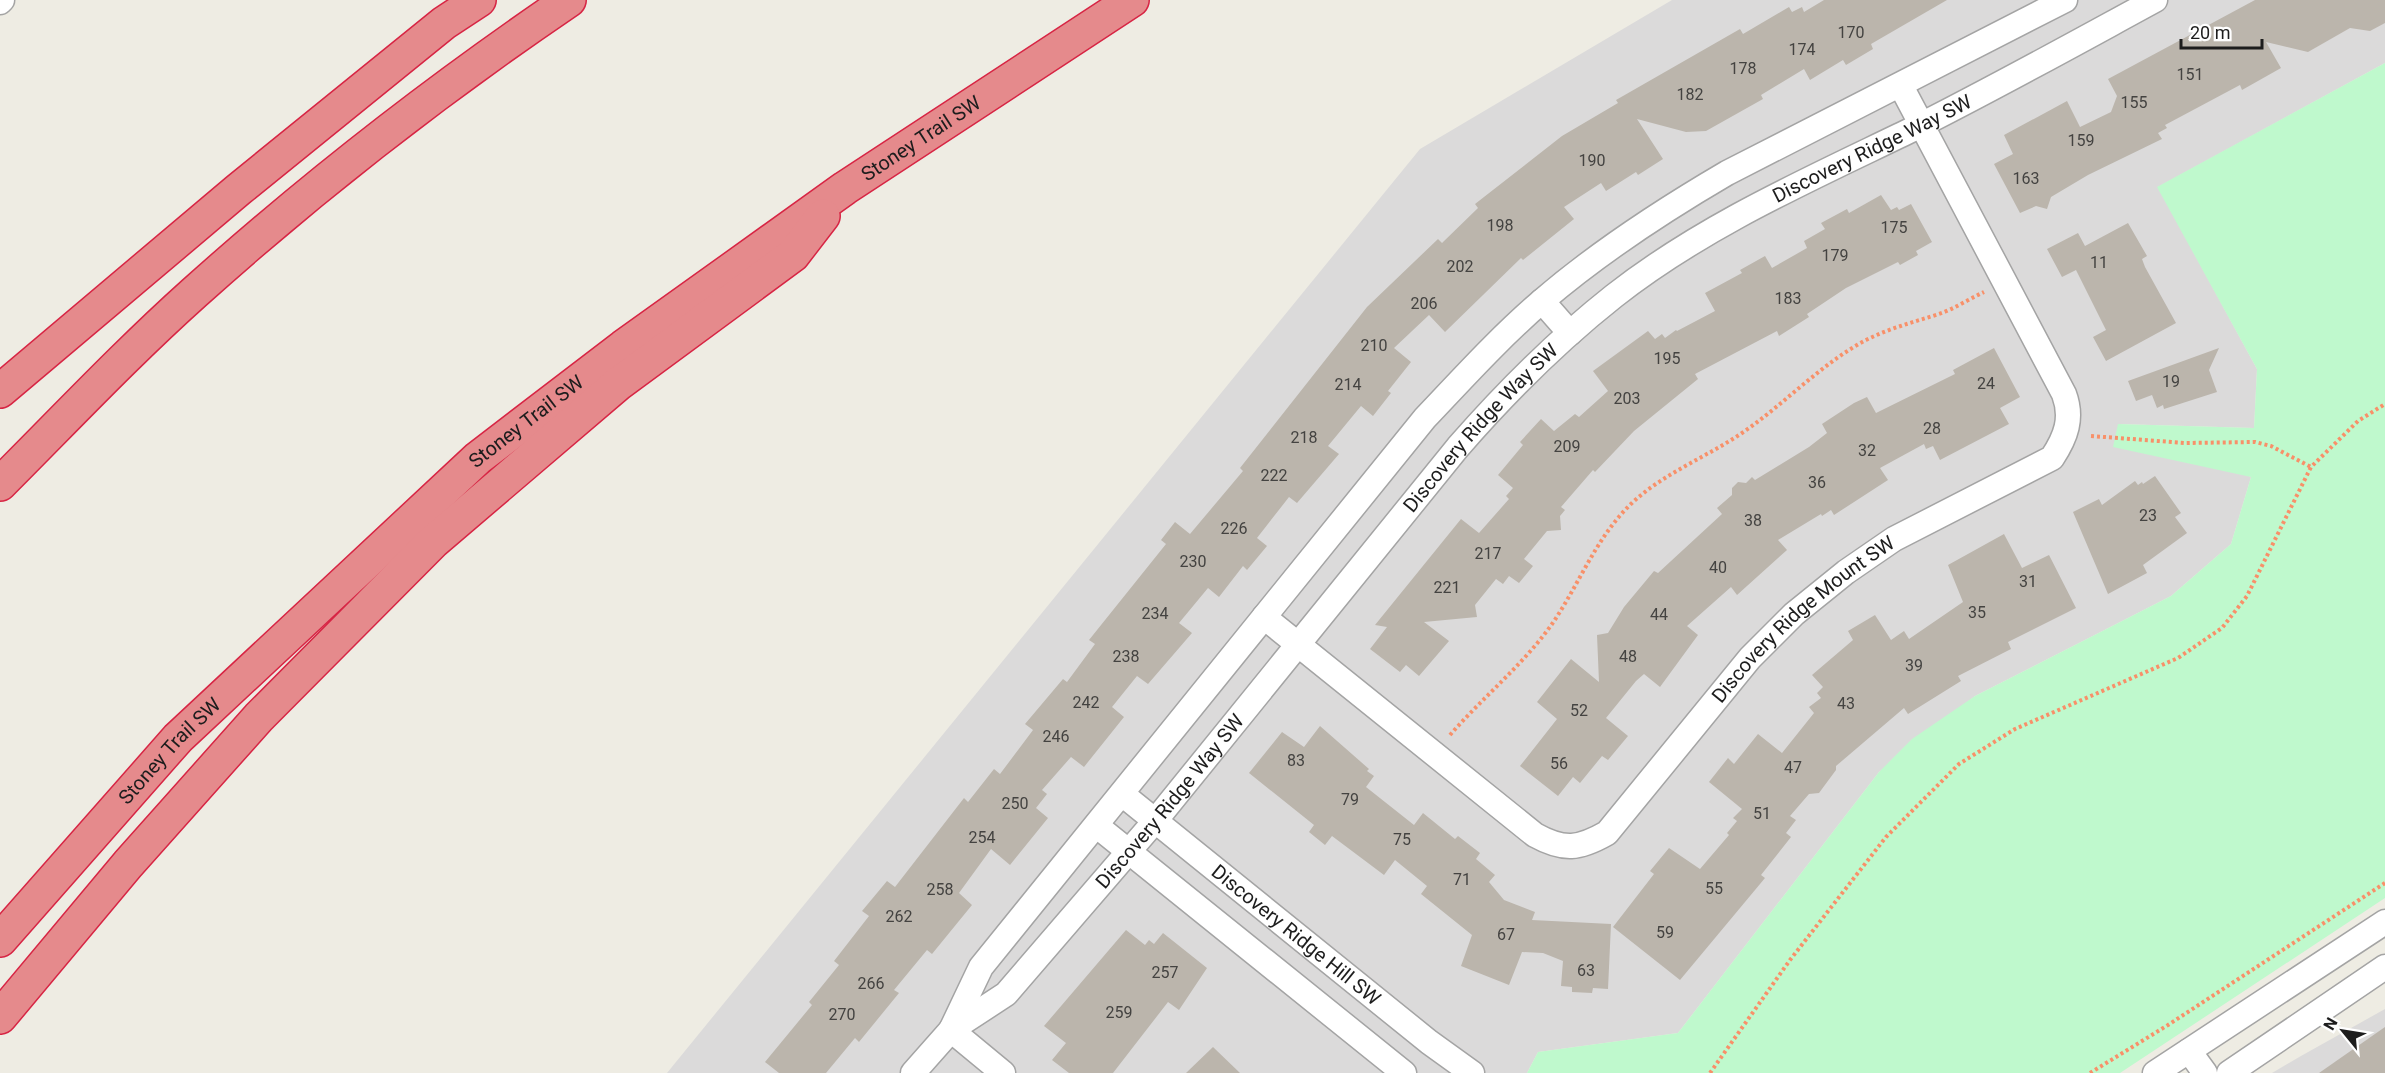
<svg xmlns="http://www.w3.org/2000/svg" width="2385" height="1073" font-family="Roboto,sans-serif">
<style>
.residential{fill:#dbdada}
.park{fill:#bff9cd}
.building{fill:#bbb5ac}
.lines{fill:none;stroke-linecap:round;stroke-linejoin:round}
.minor-casing{stroke:#a4a4a4;stroke-width:27}
.motorway-casing{stroke:#d72544;stroke-width:36}
.path{stroke:#f89069;stroke-width:4;stroke-dasharray:3 3;stroke-linecap:butt}
.minor{stroke:#fff;stroke-width:24}
.motorway{stroke:#e58a8c;stroke-width:33}
.labels{text-anchor:middle;dominant-baseline:central;stroke-width:4.5;stroke-linejoin:round;paint-order:stroke}
.number-label{font-size:16px;fill:#444341}
.street-label{font-size:20px;fill:#1d1d1d;stroke:#fff}
</style>
<rect width="100%" height="100%" fill="#eeece3"/>
<g class="residential">
<polygon points="1672,0 2385,0 2385,63 2158,187 2257,369 2254,428 2119,424 2251,477 2231,544 2171,596 1975,696 1879,772 1678,1033 1538,1052 1527,1073 667,1073 1420,149"/>
<polygon points="2385,1009 2385,1073 2272,1073 2301,1056"/>
</g>
<polygon class="park" points="2385,63 2385,898 2120,1073 1527,1073 1538,1052 1678,1033 1879,772 1912,739 1975,696 2171,596 2231,544 2251,477 2113,447 2118,424 2254,428 2257,369 2157,187"/>
<g class="building">
<polygon points="1824,0 1947,0 1871,44 1873,49 1846,65 1843,60 1810,80 1804,69 1761,95 1763,99 1706,131 1686,132 1637,119 1663,159 1638,175 1636,172 1606,191 1601,183 1564,207 1574,219 1523,260 1521,258 1445,332 1429,315 1394,348 1411,362 1388,391 1391,393 1373,416 1361,406 1328,446 1339,454 1297,503 1289,497 1257,538 1267,546 1247,570 1243,566 1219,597 1208,588 1179,623 1192,633 1148,684 1137,676 1112,707 1124,717 1084,767 1071,757 1042,790 1047,794 1036,808 1048,818 1010,865 991,849 959,893 972,905 932,954 927,950 894,990 899,993 859,1042 855,1038 826,1073 779,1073 765,1062 812,1005 809,1002 839,965 834,961 869,916 862,911 887,881 895,887 964,798 968,802 994,769 1000,774 1033,730 1025,724 1063,679 1067,682 1095,644 1089,640 1166,544 1161,540 1175,522 1190,534 1243,471 1240,468 1367,307 1438,239 1442,243 1478,208 1475,204 1562,136 1618,103 1616,100 1740,29 1743,34 1789,7 1792,12 1802,7 1804,12"/>
<polygon points="2255,0 2385,0 2385,23 2370,31 2350,28 2308,52 2266,42 2281,68 2242,90 2240,85 2165,125 2167,128 2158,133 2162,139 2088,175 2051,197 2047,209 2036,206 2020,213 1994,164 2013,154 2004,135 2067,101 2080,127 2111,112 2117,96 2108,79"/>
<polygon points="1881,195 1891,210 1897,207 1899,210 1911,204 1932,242 1916,251 1918,255 1900,265 1898,262 1846,288 1807,314 1809,317 1779,336 1777,331 1695,374 1698,379 1634,431 1595,472 1593,470 1561,507 1565,510 1560,516 1561,530 1547,531 1524,559 1533,566 1519,583 1509,576 1503,584 1496,579 1475,605 1477,617 1424,622 1449,641 1419,676 1406,665 1400,672 1370,649 1387,627 1375,625 1461,519 1479,533 1509,499 1506,496 1513,488 1498,475 1523,445 1520,442 1541,419 1554,431 1575,414 1579,417 1608,391 1593,371 1648,331 1655,339 1662,334 1665,338 1676,330 1677,331 1715,311 1705,293 1742,273 1740,270 1765,256 1772,268 1807,248 1804,241 1825,229 1821,223 1847,209 1849,213"/>
<polygon points="2128,223 2147,256 2142,259 2145,267 2176,323 2106,361 2093,337 2106,330 2076,270 2062,277 2047,249 2078,233 2085,246"/>
<polygon points="1994,348 2020,397 2000,408 2009,424 1940,460 1933,446 1926,449 1924,444 1880,468 1888,480 1834,515 1831,510 1822,516 1821,514 1778,540 1787,550 1737,595 1731,587 1687,626 1698,635 1660,687 1644,674 1636,681 1606,718 1628,736 1608,760 1602,756 1580,783 1573,777 1558,796 1520,766 1557,719 1537,702 1571,659 1599,682 1597,635 1608,633 1624,607 1654,571 1658,573 1722,514 1717,508 1732,495 1732,488 1738,482 1746,483 1752,477 1755,480 1809,447 1827,433 1822,424 1854,403 1867,397 1876,413 1955,374 1953,370"/>
<polygon points="2219,348 2209,370 2217,392 2164,409 2163,405 2157,408 2152,395 2136,401 2128,381"/>
<polygon points="2155,476 2181,513 2175,517 2187,533 2143,565 2147,573 2108,594 2073,512 2099,499 2102,505 2135,481 2138,485 2142,482 2143,484"/>
<polygon points="2004,534 2022,568 2049,555 2076,608 2008,642 2011,649 1958,676 1961,681 1908,714 1904,708 1836,766 1836,770 1819,793 1809,794 1790,816 1796,820 1786,833 1791,837 1761,875 1765,878 1680,980 1613,927 1654,874 1650,871 1669,848 1700,869 1729,835 1727,833 1737,821 1733,818 1742,809 1709,782 1728,758 1734,764 1758,734 1782,753 1814,713 1809,707 1821,698 1817,693 1823,687 1812,675 1853,640 1848,631 1875,615 1891,640 1904,631 1909,639 1963,602 1948,565"/>
<polygon points="1320,726 1369,769 1367,771 1374,776 1366,787 1414,825 1423,813 1455,839 1458,836 1480,853 1476,859 1495,875 1489,882 1504,900 1535,912 1532,920 1611,924 1608,989 1593,988 1592,993 1572,992 1572,987 1561,986 1563,961 1543,953 1522,952 1509,985 1461,966 1472,935 1421,894 1427,886 1395,860 1384,875 1332,836 1325,845 1309,832 1314,825 1249,773 1282,732 1304,747"/>
<polygon points="1126,930 1145,945 1149,940 1154,944 1163,933 1207,968 1179,1010 1168,1002 1113,1073 1069,1073 1052,1060 1066,1043 1044,1026"/>
<polygon points="2385,1027 2385,1073 2319,1073"/>
<polygon points="1213,1047 1240,1073 1186,1073"/>
</g>
<g class="lines">
<defs>
<g id="minor">
<polyline points="0,2 2,0"/>
<polyline points="1542,301 1570,333"/>
<path id="s1" d="M 1264,617 L 1535,835 C 1564,851 1579,849 1607,833 L 1750,658 L 1794,614 L 1846,572 L 1894,539 L 2052,458 C 2066,437 2073,418 2064,394 L 1901,86"/>
<path id="s2" d="M 1122,794 L 1429,1042 L 1472,1073"/>
<polyline points="1097,826 1404,1073"/>
<path d="M 951,1030 L 981,967 L 1425,418 C 1463,378 1500,337 1542,301 C 1599,252 1662,211 1727,173 L 2065,0"/>
<polyline points="951,1030 1003,1073"/>
<polyline points="2189,1051 2205,1073"/>
<path id="s3" d="M 913,1073 L 951,1030 L 1006,994 L 1155,821 L 1458,447 C 1506,392 1557,341 1614,296 C 1703,226 1810,179 1911,130 C 1993,89 2074,44 2155,0"/>
<polyline points="2155,1073 2385,922"/>
<polyline points="2229,1073 2385,967"/>
</g>
<g id="motorway">
<polyline points="0,391 238,190 444,23 479,0"/>
<path d="M 0,484 C 64,420 127,353 194,293 C 312,187 438,89 569,0"/>
<path id="s4" d="M 0,940 L 178,738 L 478,458 L 623,347 L 845,188 L 1132,0"/>
<polyline points="0,1017 128,864 259,717 433,542 618,384 793,255 823,216"/>
</g>
</defs>
<use href="#minor" class="minor-casing"/>
<use href="#motorway" class="motorway-casing"/>
<g class="path">
<polyline points="2091,436 2185,443 2255,442 2271,446 2311,467"/>
<path d="M 1450,735 C 1483,697 1523,665 1552,624 C 1579,585 1596,537 1632,503 C 1663,474 1704,458 1739,435 C 1783,406 1819,365 1866,340 C 1890,328 1914,322 1939,314 C 1954,309 1969,299 1984,292"/>
<polyline points="1710,1073 1790,960 1886,837 1959,764 2015,729 2178,658 2222,628 2247,596 2311,467 2358,421 2385,404"/>
<polyline points="2090,1073 2168,1025 2385,883"/>
</g>
<use href="#minor" class="minor"/>
<use href="#motorway" class="motorway"/>
</g>
<g class="labels">
<g class="number-label">
<text x="1851" y="32">170</text>
<text x="1802" y="49">174</text>
<text x="1743" y="68">178</text>
<text x="2190" y="74">151</text>
<text x="1690" y="94">182</text>
<text x="2134" y="102">155</text>
<text x="2081" y="140">159</text>
<text x="1592" y="160">190</text>
<text x="2026" y="178">163</text>
<text x="1500" y="225">198</text>
<text x="1894" y="227">175</text>
<text x="1835" y="255">179</text>
<text x="2099" y="262">11</text>
<text x="1460" y="266">202</text>
<text x="1788" y="298">183</text>
<text x="1424" y="303">206</text>
<text x="1374" y="345">210</text>
<text x="1667" y="358">195</text>
<text x="2171" y="381">19</text>
<text x="1986" y="383">24</text>
<text x="1348" y="384">214</text>
<text x="1627" y="398">203</text>
<text x="1932" y="428">28</text>
<text x="1304" y="437">218</text>
<text x="1567" y="446">209</text>
<text x="1867" y="450">32</text>
<text x="1274" y="475">222</text>
<text x="1817" y="482">36</text>
<text x="2148" y="515">23</text>
<text x="1753" y="520">38</text>
<text x="1234" y="528">226</text>
<text x="1488" y="553">217</text>
<text x="1193" y="561">230</text>
<text x="1718" y="567">40</text>
<text x="2028" y="581">31</text>
<text x="1447" y="587">221</text>
<text x="1977" y="612">35</text>
<text x="1155" y="613">234</text>
<text x="1659" y="614">44</text>
<text x="1126" y="656">238</text>
<text x="1628" y="656">48</text>
<text x="1914" y="665">39</text>
<text x="1086" y="702">242</text>
<text x="1846" y="703">43</text>
<text x="1579" y="710">52</text>
<text x="1056" y="736">246</text>
<text x="1296" y="760">83</text>
<text x="1559" y="763">56</text>
<text x="1793" y="767">47</text>
<text x="1350" y="799">79</text>
<text x="1015" y="803">250</text>
<text x="1762" y="813">51</text>
<text x="982" y="837">254</text>
<text x="1402" y="839">75</text>
<text x="1462" y="879">71</text>
<text x="1714" y="888">55</text>
<text x="940" y="889">258</text>
<text x="899" y="916">262</text>
<text x="1665" y="932">59</text>
<text x="1506" y="934">67</text>
<text x="1586" y="970">63</text>
<text x="1165" y="972">257</text>
<text x="871" y="983">266</text>
<text x="1119" y="1012">259</text>
<text x="842" y="1014">270</text>
</g>
<g class="street-label">
<text stroke="none"><textPath href="#s4" startOffset="1226">Stoney Trail SW</textPath></text>
<text stroke="none"><textPath href="#s3" startOffset="1348">Discovery Ridge Way SW</textPath></text>
<text stroke="none"><textPath href="#s4" startOffset="740">Stoney Trail SW</textPath></text>
<text stroke="none"><textPath href="#s3" startOffset="862">Discovery Ridge Way SW</textPath></text>
<text stroke="none"><textPath href="#s1" startOffset="716">Discovery Ridge Mount SW</textPath></text>
<text stroke="none"><textPath href="#s4" startOffset="254">Stoney Trail SW</textPath></text>
<text stroke="none"><textPath href="#s3" startOffset="376">Discovery Ridge Way SW</textPath></text>
<text stroke="none"><textPath href="#s2" startOffset="224">Discovery Ridge Hill SW</textPath></text>
</g>
</g>
<g transform="translate(2343 1031) rotate(300)" stroke="#ffffff" stroke-width="4.5" paint-order="stroke">
<path d="M0-4.5L10 22L0 15L-10 22Z" fill="#1d1d1d"/>
<text y="-9" font-size="16" font-weight="bold" text-anchor="middle" fill="#1d1d1d">N</text>
</g>
<path d="M2181 39v9h81v-9" fill="none" stroke="#1d1d1d" stroke-width="3"/>
<text x="2190" y="39" font-size="18" fill="#1d1d1d" stroke="#ffffff" stroke-width="4.5" paint-order="stroke">20 m</text>
</svg>
